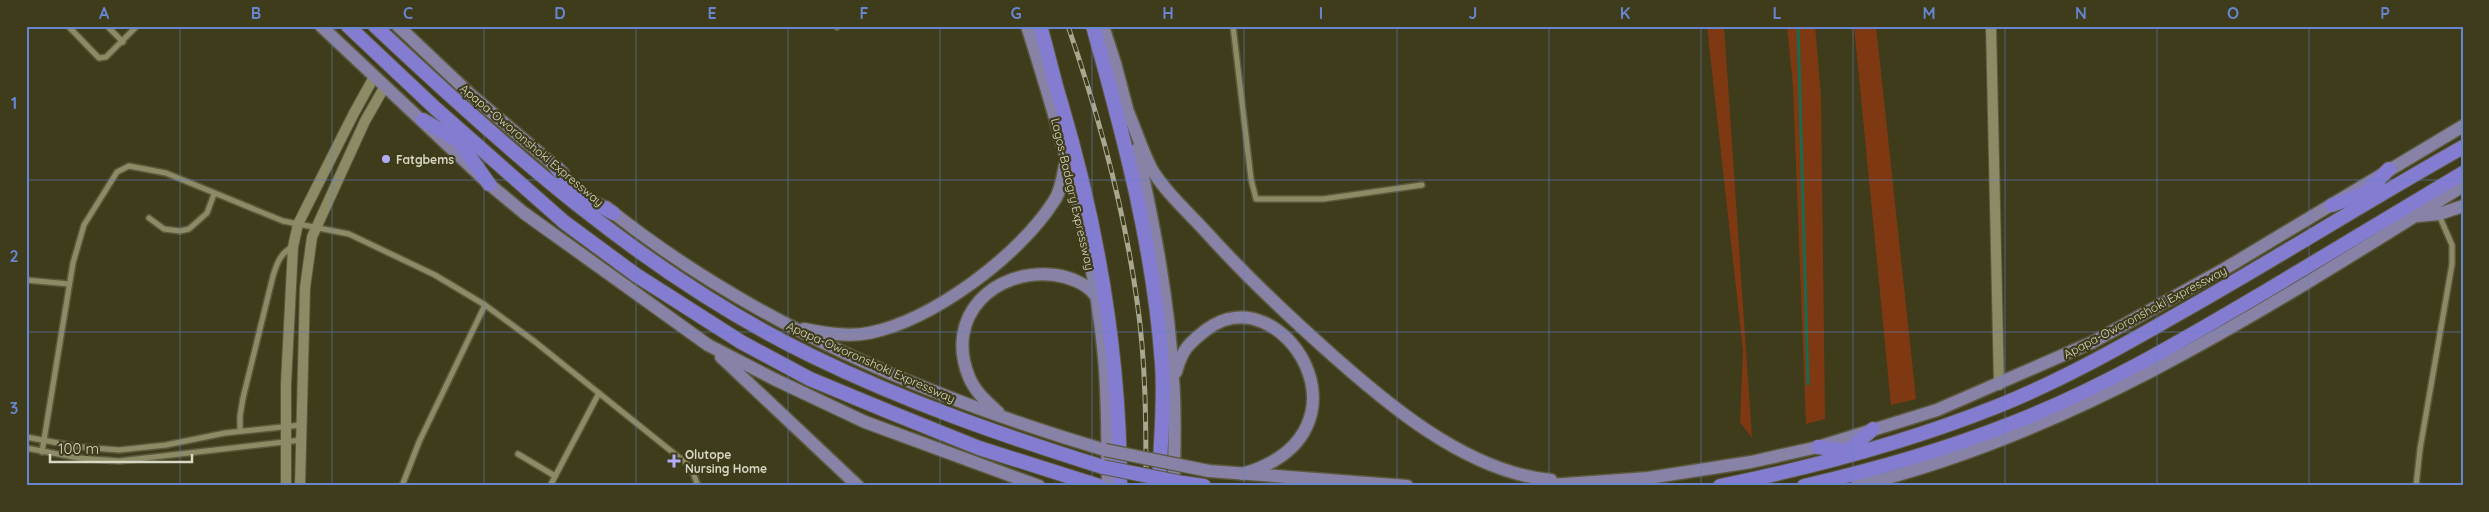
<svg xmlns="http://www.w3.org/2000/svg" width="2489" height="512" font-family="Quicksand,sans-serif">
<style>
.green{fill:#7f3912}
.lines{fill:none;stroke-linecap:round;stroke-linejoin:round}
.stream{stroke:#176b4f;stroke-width:3}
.street-casing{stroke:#5b593c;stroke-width:8}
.secondary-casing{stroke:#5b593c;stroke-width:12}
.primary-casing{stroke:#5b593c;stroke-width:15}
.highway-casing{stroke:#5b593c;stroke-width:16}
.street{stroke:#8c8b66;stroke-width:5}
.secondary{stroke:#8c8b66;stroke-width:10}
.primary{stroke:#8782a6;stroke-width:12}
.highway{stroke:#837cd1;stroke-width:14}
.rail-casing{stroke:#a8a78f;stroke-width:5}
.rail{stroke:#3e3c1a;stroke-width:3;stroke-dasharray:9;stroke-linecap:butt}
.primary-bridge-casing{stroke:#5b593c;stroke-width:15;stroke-linecap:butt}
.highway-bridge-casing{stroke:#5b593c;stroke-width:16;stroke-linecap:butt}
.primary-bridge{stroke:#8782a6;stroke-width:12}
.highway-bridge{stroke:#837cd1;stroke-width:14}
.grid{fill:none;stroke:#6885d0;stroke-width:1;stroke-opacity:0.55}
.poi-dot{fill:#b1adfa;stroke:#3e3c1a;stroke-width:2}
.labels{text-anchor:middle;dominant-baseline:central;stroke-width:4.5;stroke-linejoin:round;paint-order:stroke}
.street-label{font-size:12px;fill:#d8d7c4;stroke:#3e3c1a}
.poi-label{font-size:12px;font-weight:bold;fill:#d8d7c4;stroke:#3e3c1a;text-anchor:start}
.neatline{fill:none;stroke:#6885d0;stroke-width:2}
.grid-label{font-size:16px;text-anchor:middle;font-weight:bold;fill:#6885d0}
</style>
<rect width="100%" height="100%" fill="#3e3c1a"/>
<g class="green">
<polygon points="1707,26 1724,26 1752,438 1740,422 1743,351"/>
<polygon points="1787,26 1815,26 1821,96 1825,419 1806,424 1793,86"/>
<polygon points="1854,26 1876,26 1916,399 1891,405"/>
</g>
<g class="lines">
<polyline class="stream" points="1798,26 1808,384"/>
<defs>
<g id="street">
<polyline points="68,26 99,58 106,57 137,26"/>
<polyline points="107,26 123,42"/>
<polyline points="836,26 837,27"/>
<polyline points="1233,26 1251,179 1256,199 1323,199 1422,185"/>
<polyline points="149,218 164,229 180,231 189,229 207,213 214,194"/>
<polyline points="26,280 69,284"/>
<path d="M 240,431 L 240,416 L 243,398 L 273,276 C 277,263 280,254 292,247"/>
<polyline points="26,437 80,447 119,450 166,445 225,433 301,425"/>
<polyline points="26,448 79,458 119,461 301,440"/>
<polyline points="42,452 73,263 84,225 117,172 129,166 166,173 283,221 349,234 435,275 485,305 534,341 691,467 698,486"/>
<polyline points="518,454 555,476"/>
<polyline points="402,486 419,442 485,305"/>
<polyline points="550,486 599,393"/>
<polyline points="2416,486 2420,449 2452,264 2452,245 2439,215"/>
</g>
<g id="secondary">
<polyline points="1991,26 1999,385"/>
<polyline points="286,486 286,384 293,247 298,224 354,113 374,77"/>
<polyline points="300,486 305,288 312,237 365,121 385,86"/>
</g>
<g id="primary">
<polyline points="321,26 489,184 524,213 708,345 774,379 865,422 1039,486"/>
<polyline points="398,26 470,94 563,173"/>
<path d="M 1027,26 C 1061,133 1094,246 1104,357 C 1108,400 1107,443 1108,486"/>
<polyline points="1103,26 1115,63 1130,120"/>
<path d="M 1128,112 C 1136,131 1142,150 1151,168 C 1165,192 1189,213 1208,234 C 1243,273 1281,309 1321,345 C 1383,401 1465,472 1551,480"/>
<path d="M 1137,149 C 1154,225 1169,301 1173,379 C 1176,414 1174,450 1174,486"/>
<path d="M 606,207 C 752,324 927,397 1105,450"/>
<polyline points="2417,216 2439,214 2463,206"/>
<path d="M 804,329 C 825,333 848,337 869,333 C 933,320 1019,256 1054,201 C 1061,191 1063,176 1065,165"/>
<polyline points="721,357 858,486"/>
<path d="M 1176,372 C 1182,350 1188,344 1206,330 C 1281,272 1384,433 1242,474"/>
<path d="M 998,412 C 987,402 975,392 969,377 C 944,316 994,268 1055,275 C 1069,277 1086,283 1095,295"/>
<polyline points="1184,466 1209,471 1407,486"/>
<polyline points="1537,486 1648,478 1751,462 1818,447 1937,410 2093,342 2226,268 2463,126"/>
<path d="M 1856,486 C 2077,433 2272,305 2463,186"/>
</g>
<g id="highway">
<polyline points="348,26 435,108 564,222 636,275 741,342 810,379 892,413 979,448 1099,486"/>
<path d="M 375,26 C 508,151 647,276 812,356 C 906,402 1004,436 1103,467"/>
<path d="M 1040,26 C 1048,52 1053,78 1061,103 C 1098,228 1120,355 1120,486"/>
<path d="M 1093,26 C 1124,137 1154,249 1162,364 C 1165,404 1160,446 1159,486"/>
<polyline points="423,120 455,139"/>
<polyline points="449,127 489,184"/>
<polyline points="556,167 587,205"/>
<polyline points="2367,191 2389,169"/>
<polyline points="581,195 613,213"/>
<polyline points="2332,205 2380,188"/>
<polyline points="1818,447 1851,452"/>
<polyline points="1843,455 1873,429"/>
<polyline points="1183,483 1204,486"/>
<path d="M 1720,486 C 1814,467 1908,442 1998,406 C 2060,381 2119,348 2178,314 C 2274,260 2367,201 2463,147"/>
<path d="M 1804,486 C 1874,470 1944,450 2010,424 C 2101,389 2185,339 2268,290 C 2333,251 2398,212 2463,173"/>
</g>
</defs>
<use href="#street" class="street-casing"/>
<use href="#secondary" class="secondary-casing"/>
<use href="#primary" class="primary-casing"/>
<use href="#highway" class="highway-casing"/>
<use href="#street" class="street"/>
<use href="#secondary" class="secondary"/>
<use href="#primary" class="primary"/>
<use href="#highway" class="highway"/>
<defs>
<path id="rail" d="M 1068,26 C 1099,116 1124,207 1137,301 C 1146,362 1146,424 1146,486"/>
</defs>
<use href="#rail" class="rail-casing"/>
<use href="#rail" class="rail"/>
<defs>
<polyline id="primary-bridge" points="1105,450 1184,466"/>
<polyline id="highway-bridge" points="1103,467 1183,483"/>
</defs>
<use href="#primary-bridge" class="primary-bridge-casing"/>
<use href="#highway-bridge" class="highway-bridge-casing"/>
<use href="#primary-bridge" class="primary-bridge"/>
<use href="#highway-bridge" class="highway-bridge"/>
</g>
<path class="grid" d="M 180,26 L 180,486M 332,26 L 332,486M 484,26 L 484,486M 636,26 L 636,486M 788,26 L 788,486M 940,26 L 940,486M 1092,26 L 1092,486M 1244,26 L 1244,486M 1397,26 L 1397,486M 1549,26 L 1549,486M 1701,26 L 1701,486M 1853,26 L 1853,486M 2005,26 L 2005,486M 2157,26 L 2157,486M 2309,26 L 2309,486M 26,180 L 2463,180M 26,332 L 2463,332"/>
<g class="poi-dot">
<circle cx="386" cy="159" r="5"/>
<path d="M671.5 453.5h5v5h5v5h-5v5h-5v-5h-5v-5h5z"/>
</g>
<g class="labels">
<g class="street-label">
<text transform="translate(532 145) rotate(40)">Apapa-Oworonshoki Expressway</text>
<text transform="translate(1073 194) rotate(77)">Lagos-Badagry Expressway</text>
<text transform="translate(2145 312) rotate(-28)">Apapa-Oworonshoki Expressway</text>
<text transform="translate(871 362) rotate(24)">Apapa-Oworonshoki Expressway</text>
</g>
<g class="poi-label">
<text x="396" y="159">Fatgbems</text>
<text x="685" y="454">Olutope<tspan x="685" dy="14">Nursing Home</tspan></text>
</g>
</g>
<rect width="2489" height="512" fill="none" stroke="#3e3c1a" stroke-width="55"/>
<path d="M50 454v8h142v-8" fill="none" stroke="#d8d7c4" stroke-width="2.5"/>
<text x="58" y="454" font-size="15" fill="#d8d7c4" stroke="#3e3c1a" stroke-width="4" paint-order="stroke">100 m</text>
<rect x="28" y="28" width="2434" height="456" class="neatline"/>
<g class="grid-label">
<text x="104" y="19">A</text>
<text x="256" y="19">B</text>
<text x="408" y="19">C</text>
<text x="560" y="19">D</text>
<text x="712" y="19">E</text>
<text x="864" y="19">F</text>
<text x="1016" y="19">G</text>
<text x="1168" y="19">H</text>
<text x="1321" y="19">I</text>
<text x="1473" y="19">J</text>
<text x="1625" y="19">K</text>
<text x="1777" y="19">L</text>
<text x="1929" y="19">M</text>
<text x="2081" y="19">N</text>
<text x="2233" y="19">O</text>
<text x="2385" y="19">P</text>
<text x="14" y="109">1</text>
<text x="14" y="262">2</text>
<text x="14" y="414">3</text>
</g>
</svg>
